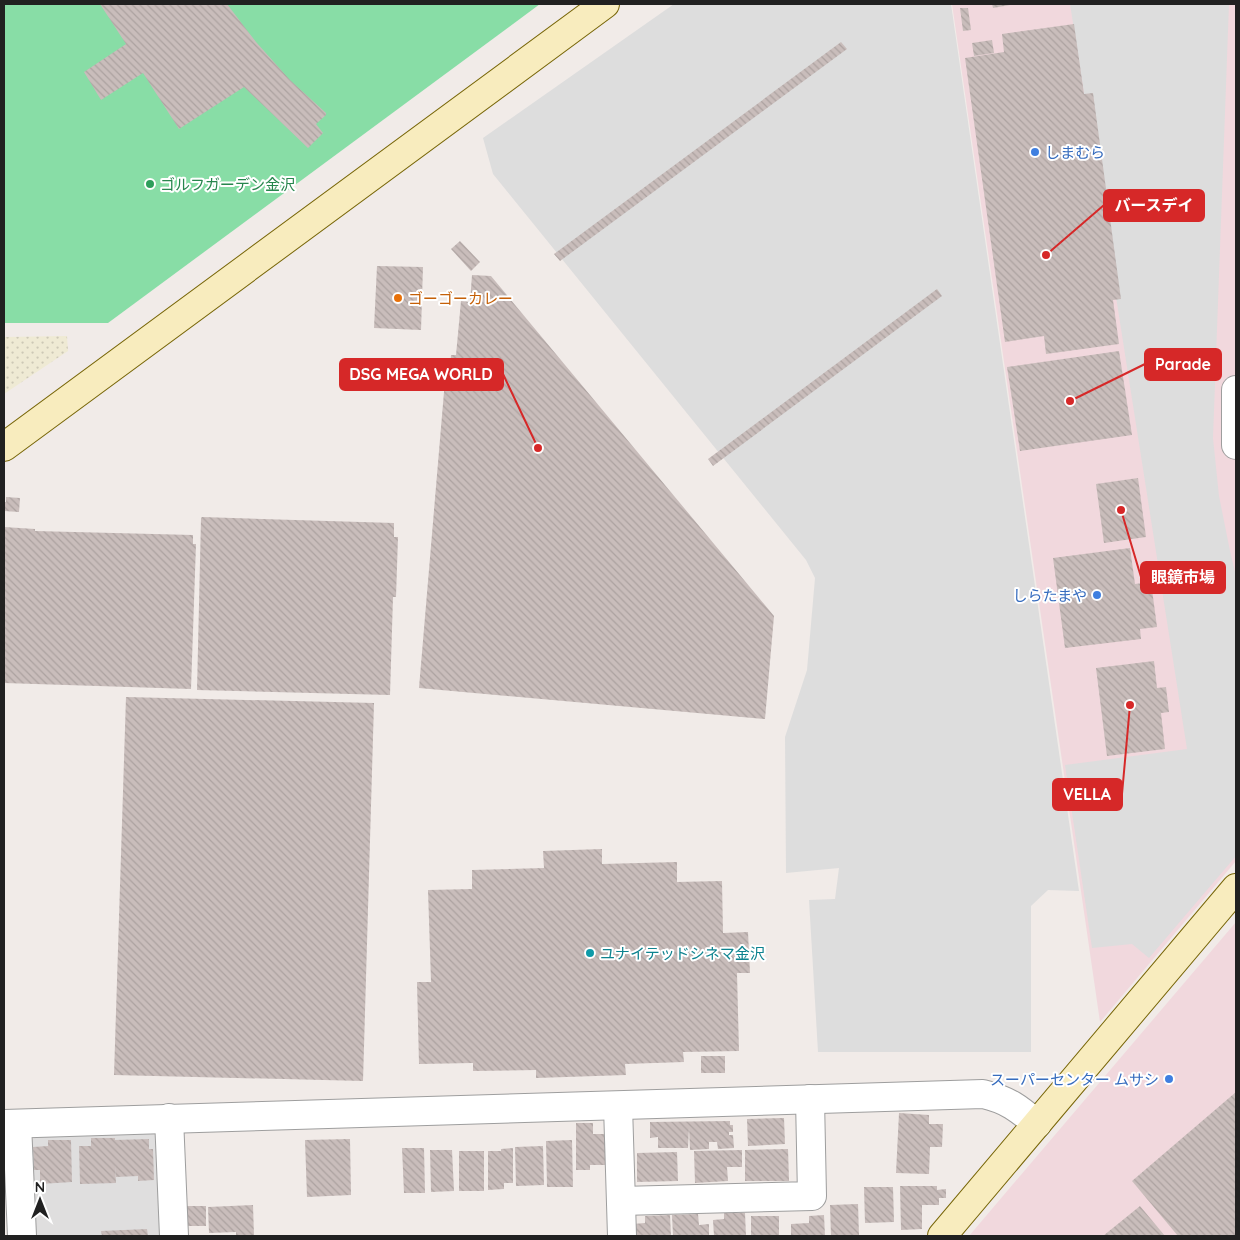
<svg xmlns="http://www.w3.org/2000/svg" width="1240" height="1240" font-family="Quicksand,'Noto Sans JP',sans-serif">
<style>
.residential{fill:#dfdede}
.commercial{fill:#f1d8dd}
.farmland{fill:url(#farmland-dots)}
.pitch{fill:#88dda6}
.parking{fill:#ddd}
.building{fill:url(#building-back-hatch)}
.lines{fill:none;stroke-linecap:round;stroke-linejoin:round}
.street-casing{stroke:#9e9e9e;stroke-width:30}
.secondary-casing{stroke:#786608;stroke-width:30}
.street{stroke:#fff;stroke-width:28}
.secondary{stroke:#f8ecbe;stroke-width:28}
.shop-dot{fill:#3f7fe0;stroke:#fff;stroke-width:2}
.leisure-dot{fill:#2e9e5b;stroke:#fff;stroke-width:2}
.food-dot{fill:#e8710a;stroke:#fff;stroke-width:2}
.culture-dot{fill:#0f9aa8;stroke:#fff;stroke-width:2}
.labels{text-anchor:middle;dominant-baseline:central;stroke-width:4;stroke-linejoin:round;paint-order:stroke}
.shop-label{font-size:15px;fill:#366cbe;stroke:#fff;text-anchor:end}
.leisure-label{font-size:15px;fill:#27864d;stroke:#fff;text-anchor:start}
.food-label{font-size:15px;fill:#c56008;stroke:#fff;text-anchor:start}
.culture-label{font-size:15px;fill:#0d838f;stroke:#fff;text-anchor:start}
.leader{fill:none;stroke:#d62828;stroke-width:2}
.callout-dot{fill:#d62828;stroke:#fff;stroke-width:2}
.callout{fill:#d62828;stroke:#d62828;stroke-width:2}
.callout-label{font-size:16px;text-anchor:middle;font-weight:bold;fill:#fff}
</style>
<defs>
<pattern id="farmland-dots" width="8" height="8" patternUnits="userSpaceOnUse" patternTransform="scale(1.25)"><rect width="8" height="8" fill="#efead4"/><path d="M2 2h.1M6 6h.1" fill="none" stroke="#cdc8b6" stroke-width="1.8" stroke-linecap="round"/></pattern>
<pattern id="building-back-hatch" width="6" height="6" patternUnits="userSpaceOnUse" patternTransform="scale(1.25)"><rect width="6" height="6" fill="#c9bdbb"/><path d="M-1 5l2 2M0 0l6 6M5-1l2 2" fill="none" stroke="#aca2a0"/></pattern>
</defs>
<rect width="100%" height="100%" fill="#f1ebe8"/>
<polygon class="residential" points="152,1129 161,1143 164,1236 32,1236 30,1146 36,1132"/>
<g class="commercial">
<polygon points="952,4 1236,4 1236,861 1100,1022"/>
<polygon points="1236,922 1236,1236 969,1236"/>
</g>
<polygon class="farmland" points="67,336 68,351 4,394 4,337"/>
<polygon class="pitch" points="5,4 540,4 108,323 4,323 4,45"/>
<g class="parking">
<polygon points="674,4 951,4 1079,891 1048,890 1031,906 1031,1052 818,1052 809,900 835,899 839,868 786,873 785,737 807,670 815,578 806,560 493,174 483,138"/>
<polygon points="1070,4 1229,4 1213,438 1219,496 1230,551 1236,576 1236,856 1149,958 1132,944 1092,948 1065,765 1187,749"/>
</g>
<g class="building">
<polygon points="100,4 227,4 256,42 290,80 326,113 326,115 316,124 323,133 308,148 244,87 179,129 143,73 101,100 84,72 126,44"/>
<polygon points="992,4 1010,4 1010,5 993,8"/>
<polygon points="960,8 968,8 971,30 963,31"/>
<polygon points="1074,24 1084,94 1093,93 1121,299 1113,300 1119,344 1046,354 1044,336 1005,342 965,58 1004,52 1002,34"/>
<polygon points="992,40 994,53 974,56 972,43"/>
<polygon points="841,42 847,49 560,261 554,254"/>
<polygon points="460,241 480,262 471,271 451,249"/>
<polygon points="377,266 423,267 421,330 374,328"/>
<polygon points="472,275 491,276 774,616 765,719 419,688 445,380 462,381 463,371 450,370 451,355 456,355 461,301 470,302"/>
<polygon points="937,289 942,296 713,466 708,459"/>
<polygon points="1119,351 1132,435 1020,451 1007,367"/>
<polygon points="1138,478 1146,537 1104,543 1096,484"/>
<polygon points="6,497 20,498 19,512 4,511 4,502 6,502"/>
<polygon points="202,517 394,523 394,537 398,537 396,597 393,597 390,695 197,690 201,518"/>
<polygon points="4,527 35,529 35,531 193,535 193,544 196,544 191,689 4,683"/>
<polygon points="1130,548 1135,584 1151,582 1157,627 1140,629 1141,639 1065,648 1053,558"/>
<polygon points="1154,661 1157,688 1166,687 1169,712 1161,713 1165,749 1107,756 1096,668"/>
<polygon points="126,697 374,703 363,1081 114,1075"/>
<polygon points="602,849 602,864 677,862 677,882 722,881 723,933 748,932 750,973 737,973 739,1051 683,1052 684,1062 625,1064 626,1075 536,1078 536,1070 473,1071 473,1063 419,1064 417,982 431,982 428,890 472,889 472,870 544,868 543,851"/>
<rect x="701" y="1056" width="24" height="17"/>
<polygon points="1236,1092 1236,1236 1178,1236 1132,1181"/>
<polygon points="899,1113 929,1115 929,1124 943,1124 942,1147 930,1147 929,1174 896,1173"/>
<polygon points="784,1118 785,1144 748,1146 747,1119"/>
<polygon points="730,1121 730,1125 733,1125 733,1132 729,1132 729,1135 733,1135 734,1148 718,1149 717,1142 709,1142 709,1149 690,1150 689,1128 688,1148 658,1148 658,1137 650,1138 650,1122"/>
<polygon points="576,1123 593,1123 593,1134 605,1134 605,1165 590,1165 590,1170 576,1170"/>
<polygon points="91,1138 115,1138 115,1140 149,1139 149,1149 153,1149 154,1180 138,1181 138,1176 116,1177 115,1165 116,1183 80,1184 79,1146 91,1146"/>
<polygon points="350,1139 351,1195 307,1197 305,1140"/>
<polygon points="48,1140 71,1140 72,1182 40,1184 40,1170 34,1170 33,1147 48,1146"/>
<polygon points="572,1140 573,1187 547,1187 546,1141"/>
<polygon points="543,1146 544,1185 516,1186 515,1147"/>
<polygon points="402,1148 424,1148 425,1193 404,1193"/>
<polygon points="513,1148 513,1183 504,1183 504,1189 488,1190 488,1151 501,1151 501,1149"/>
<polygon points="788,1149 789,1181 745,1181 745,1150"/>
<polygon points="430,1150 452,1150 454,1191 431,1192"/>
<polygon points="742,1150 742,1167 727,1167 728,1181 695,1183 694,1151"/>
<rect x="459" y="1151" width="25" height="40"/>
<polygon points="677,1152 678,1181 637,1182 637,1153"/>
<polygon points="900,1186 937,1186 937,1190 946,1189 946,1198 939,1198 939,1205 922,1205 922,1229 901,1230"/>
<polygon points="864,1187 893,1187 894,1222 865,1223"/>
<polygon points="858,1204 859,1235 831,1236 830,1205"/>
<polygon points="253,1205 254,1236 236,1236 236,1232 209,1233 208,1207"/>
<rect x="186" y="1206" width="20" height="20"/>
<polygon points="1140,1206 1165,1236 1103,1236"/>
<polygon points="724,1213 745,1213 746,1236 714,1236 713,1220 724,1219"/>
<polygon points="698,1214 699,1225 709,1224 709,1236 673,1236 672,1215"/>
<polygon points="670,1215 671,1236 633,1236 633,1224 645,1223 645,1216"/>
<polygon points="824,1215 825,1236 791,1236 791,1224 809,1223 809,1216"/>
<rect x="751" y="1216" width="28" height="20"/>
<polygon points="147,1229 148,1236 102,1236 101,1231"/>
</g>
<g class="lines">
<defs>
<g id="street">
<polyline points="1236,390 1236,445"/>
<polyline points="618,1106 622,1236"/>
<polyline points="169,1118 174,1236"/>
<path d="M 4,1124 L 983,1094 C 1008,1100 1018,1108 1037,1124"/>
<polyline points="17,1124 22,1236"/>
<polyline points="621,1201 812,1196 810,1099"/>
</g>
<g id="secondary">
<polyline points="4,447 605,4"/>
<polyline points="942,1236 1236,888"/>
</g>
</defs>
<use href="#street" class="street-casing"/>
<use href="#secondary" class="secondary-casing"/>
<use href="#street" class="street"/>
<use href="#secondary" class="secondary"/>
</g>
<g class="shop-dot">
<circle cx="1035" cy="152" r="5"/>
<circle cx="1097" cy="595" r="5"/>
<circle cx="1169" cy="1079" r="5"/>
</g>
<circle class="leisure-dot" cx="150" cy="184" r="5"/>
<circle class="food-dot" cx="398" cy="298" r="5"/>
<circle class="culture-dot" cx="590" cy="953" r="5"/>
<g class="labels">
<g class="shop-label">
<text x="1045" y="152" text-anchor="start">しまむら</text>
<text x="1087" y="595">しらたまや</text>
<text x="1159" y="1079">スーパーセンター ムサシ</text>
</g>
<g class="leisure-label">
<text x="160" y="184">ゴルフガーデン金沢</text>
</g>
<g class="food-label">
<text x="408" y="298">ゴーゴーカレー</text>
</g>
<g class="culture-label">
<text x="600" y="953">ユナイテッドシネマ金沢</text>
</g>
</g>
<path class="leader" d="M1046 255L1104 205M1070 401L1145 364M538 448L503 374M1121 510L1141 577M1130 705L1122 794"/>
<g class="callout-dot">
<circle cx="1046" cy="255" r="5"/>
<circle cx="1070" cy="401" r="5"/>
<circle cx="538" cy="448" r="5"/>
<circle cx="1121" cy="510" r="5"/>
<circle cx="1130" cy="705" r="5"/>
</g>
<g class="callout">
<rect x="1104" y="190" width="100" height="31" rx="5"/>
<rect x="1145" y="349" width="76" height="31" rx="5"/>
<rect x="340" y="359" width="163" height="31" rx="5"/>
<rect x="1141" y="562" width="84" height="31" rx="5"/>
<rect x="1053" y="779" width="69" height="31" rx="5"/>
</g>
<g class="callout-label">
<text x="1154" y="211">バースデイ</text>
<text x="1183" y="370">Parade</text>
<text x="421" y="380">DSG MEGA WORLD</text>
<text x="1183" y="583">眼鏡市場</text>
<text x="1087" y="800">VELLA</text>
</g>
<rect width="1240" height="1240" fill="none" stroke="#212121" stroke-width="10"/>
<g transform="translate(40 1200)" stroke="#ffffff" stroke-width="4" paint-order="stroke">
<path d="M0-4L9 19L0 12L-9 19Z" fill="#212121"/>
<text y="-8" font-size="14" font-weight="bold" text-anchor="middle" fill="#212121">N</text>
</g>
</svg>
